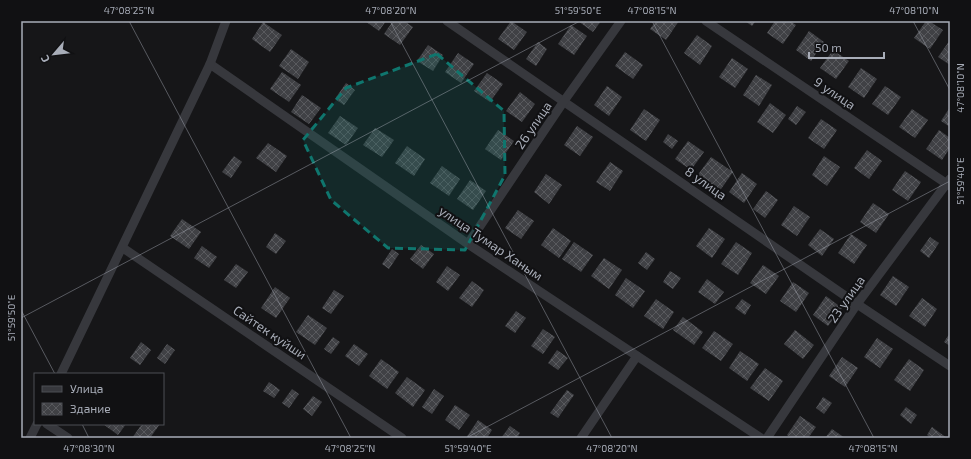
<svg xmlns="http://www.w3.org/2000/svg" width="971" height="459" font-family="'Exo 2',sans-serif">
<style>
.building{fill:url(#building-cross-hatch)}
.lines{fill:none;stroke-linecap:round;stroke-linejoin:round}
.street{stroke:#37383d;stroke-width:9}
.marked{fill:#0f766e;fill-opacity:0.2;stroke:#0f766e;stroke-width:3;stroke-dasharray:8 5;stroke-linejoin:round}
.ticks{fill:none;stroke:#a8adb8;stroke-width:1;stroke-opacity:0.45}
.labels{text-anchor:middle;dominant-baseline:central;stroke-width:4;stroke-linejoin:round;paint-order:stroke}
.street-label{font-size:13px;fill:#a8adb8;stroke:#111113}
.neatline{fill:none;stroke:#a8adb8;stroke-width:1.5}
.ticks-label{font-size:10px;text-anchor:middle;fill:#a8adb8}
</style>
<defs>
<pattern id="building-cross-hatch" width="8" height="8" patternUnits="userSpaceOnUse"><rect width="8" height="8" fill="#404145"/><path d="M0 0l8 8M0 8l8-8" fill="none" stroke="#595a5e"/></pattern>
</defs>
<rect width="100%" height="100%" fill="#161618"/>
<g class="building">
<polygon points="365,21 386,21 379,31"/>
<polygon points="393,21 404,21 413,27 400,45 384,34"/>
<polygon points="511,21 527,32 514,50 498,39"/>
<polygon points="578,21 601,21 593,32"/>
<polygon points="656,21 679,21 666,40 650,29"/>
<polygon points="745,21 756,21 752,26"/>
<polygon points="775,21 790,21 796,25 783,44 767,33"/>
<polygon points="926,21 929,21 943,30 930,49 914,38"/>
<polygon points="263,22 282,35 270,52 252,39"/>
<polygon points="571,25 587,36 574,55 558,44"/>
<polygon points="809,31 824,42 811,61 796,50"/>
<polygon points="697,35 712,46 700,65 684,53"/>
<polygon points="950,40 950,65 938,57"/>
<polygon points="538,42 547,49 536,66 526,59"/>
<polygon points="428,45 443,55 433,71 417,61"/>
<polygon points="291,49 309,62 298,79 279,66"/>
<polygon points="833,50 849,61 836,79 820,68"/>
<polygon points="625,52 643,65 633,79 615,66"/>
<polygon points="458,53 474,64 461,83 445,72"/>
<polygon points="732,58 748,69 735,88 719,77"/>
<polygon points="861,68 877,79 864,98 848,87"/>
<polygon points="282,72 301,85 289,102 270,89"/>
<polygon points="487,73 503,84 490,102 474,91"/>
<polygon points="756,75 772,85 759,106 743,95"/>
<polygon points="346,83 355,90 344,105 335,99"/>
<polygon points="607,86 622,97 609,116 594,105"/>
<polygon points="885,86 901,97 888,115 872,104"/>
<polygon points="520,92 535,104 522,122 506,111"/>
<polygon points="302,95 321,108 309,124 291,112"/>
<polygon points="770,103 786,115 773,133 757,122"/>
<polygon points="797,106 806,112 796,125 788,119"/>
<polygon points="950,107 950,127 941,121"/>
<polygon points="644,109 660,120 646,141 630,130"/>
<polygon points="912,109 928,120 915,138 899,127"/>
<polygon points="340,116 358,128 346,145 328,133"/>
<polygon points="821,119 837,130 824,149 808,138"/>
<polygon points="577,126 593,137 580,156 564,145"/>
<polygon points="375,128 394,140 382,157 363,145"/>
<polygon points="498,130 514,141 501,160 485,149"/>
<polygon points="939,130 950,138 950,148 942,160 926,149"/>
<polygon points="668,134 678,141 672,149 663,142"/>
<polygon points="688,141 704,152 691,170 675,159"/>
<polygon points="268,143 287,156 276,172 256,158"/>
<polygon points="407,146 425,159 414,176 395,163"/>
<polygon points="867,150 882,161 869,179 854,168"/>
<polygon points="234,156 242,162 231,178 222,172"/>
<polygon points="824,156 840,167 827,186 812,175"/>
<polygon points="711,157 733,172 719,192 697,176"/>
<polygon points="610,162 623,171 610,191 596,182"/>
<polygon points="442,166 460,179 449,196 430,183"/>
<polygon points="905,171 921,182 908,201 892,190"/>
<polygon points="742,173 757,184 744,203 729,192"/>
<polygon points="546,174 562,185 549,204 534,192"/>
<polygon points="470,180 486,191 473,210 457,199"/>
<polygon points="766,191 778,200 765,218 753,209"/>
<polygon points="873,203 889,214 876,233 860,222"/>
<polygon points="794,206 810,217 797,236 781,225"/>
<polygon points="518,210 534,221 521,239 505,228"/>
<polygon points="182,219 201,232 189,249 170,236"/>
<polygon points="553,228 571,241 559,258 541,245"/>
<polygon points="709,228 725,239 712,258 696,246"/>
<polygon points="820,229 834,239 822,256 808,245"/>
<polygon points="275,233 286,241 276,254 266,247"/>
<polygon points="851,234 867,245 854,264 838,253"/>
<polygon points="930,237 939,243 929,258 920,251"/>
<polygon points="574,242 593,255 581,272 562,259"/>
<polygon points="736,242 752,253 738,275 721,264"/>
<polygon points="421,245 434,254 423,269 410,259"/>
<polygon points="202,246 217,257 209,268 194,258"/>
<polygon points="392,249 399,254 389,269 382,264"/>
<polygon points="646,252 655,259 647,270 638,263"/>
<polygon points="604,258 622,270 609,289 591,276"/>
<polygon points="236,264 248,272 236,288 224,280"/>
<polygon points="763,265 779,276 766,294 750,283"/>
<polygon points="447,266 460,275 448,291 436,282"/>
<polygon points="670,271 681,278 673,289 663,282"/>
<polygon points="893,276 909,287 896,306 880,295"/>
<polygon points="626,278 645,291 633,308 615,295"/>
<polygon points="707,279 724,292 715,304 698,292"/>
<polygon points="472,281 484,290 472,307 459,298"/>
<polygon points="793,282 809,293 796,312 780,301"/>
<polygon points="275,287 290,298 276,318 261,308"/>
<polygon points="334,290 344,296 331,314 322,308"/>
<polygon points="826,296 842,308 828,326 813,315"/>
<polygon points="922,298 937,309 925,327 909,316"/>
<polygon points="656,299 674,312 663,329 644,316"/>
<polygon points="742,299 751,305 745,315 735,308"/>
<polygon points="516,311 526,318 515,333 505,326"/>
<polygon points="308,315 327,328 315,345 296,332"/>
<polygon points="683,317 703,332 694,345 673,330"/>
<polygon points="543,329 555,337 543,354 531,346"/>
<polygon points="795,330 814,345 803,359 784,344"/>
<polygon points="714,331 733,344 721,361 702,348"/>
<polygon points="950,333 950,346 944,342"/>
<polygon points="333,337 340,342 331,354 324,349"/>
<polygon points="877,338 893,349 880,368 864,357"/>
<polygon points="141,342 151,350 140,365 130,358"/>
<polygon points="167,344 175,350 165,364 157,358"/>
<polygon points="354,344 368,354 359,366 345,356"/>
<polygon points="557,350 568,358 558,370 548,363"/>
<polygon points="740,351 759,364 747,381 729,368"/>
<polygon points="842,357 858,368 845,387 829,376"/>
<polygon points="381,359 399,372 387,389 369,376"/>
<polygon points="909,359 924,370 910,391 894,380"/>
<polygon points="765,368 783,381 769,401 750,388"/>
<polygon points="407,377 425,390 413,407 395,393"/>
<polygon points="269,382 280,390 274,398 263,391"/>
<polygon points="292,389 299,394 289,408 282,403"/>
<polygon points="434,389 444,396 432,414 422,407"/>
<polygon points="567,390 574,395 558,418 550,413"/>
<polygon points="313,396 322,402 312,416 303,409"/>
<polygon points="823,397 832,403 824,414 816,408"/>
<polygon points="455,405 470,415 459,430 445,420"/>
<polygon points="906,407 917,415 911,424 900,415"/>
<polygon points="800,416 816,427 808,438 792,438 787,435"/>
<polygon points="478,420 492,430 487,438 466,438"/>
<polygon points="103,424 126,424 118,435"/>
<polygon points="142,424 160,424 150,438 132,438"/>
<polygon points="510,426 520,433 517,438 501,438"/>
<polygon points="932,427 947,438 931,438 927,435"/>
<polygon points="832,429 845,438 825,438"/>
</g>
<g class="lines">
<g class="street">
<polyline points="447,21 857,304 950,366"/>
<polyline points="706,21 950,186"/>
<polyline points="210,64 468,244 761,438"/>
<polyline points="468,244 564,101 621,21"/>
<polyline points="123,248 402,438"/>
<polyline points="61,374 210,64 226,21"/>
<polyline points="47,424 68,438"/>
<polyline points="30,438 37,424"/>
<polyline points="581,438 637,356"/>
<polyline points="767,438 857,304 950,179"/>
</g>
</g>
<path class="marked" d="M 437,54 L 504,111 L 505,175 L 465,250 L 388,248 L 331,200 L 303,140 L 346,88 Z"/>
<path class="ticks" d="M 129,21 L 351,438M 390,21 L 612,438M 652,21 L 874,438M 913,21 L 950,90M 21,310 L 55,374M 21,318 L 580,21M 82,424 L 89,438M 466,438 L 950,181"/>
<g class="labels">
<g class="street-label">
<text transform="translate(835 93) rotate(34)">9 улица</text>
<text transform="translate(533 125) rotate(-56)">26 улица</text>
<text transform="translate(706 183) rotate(35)">8 улица</text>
<text transform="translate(491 243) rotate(34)">улица Тумар Ханым</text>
<text transform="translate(846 299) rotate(-55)">23 улица</text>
<text transform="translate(270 332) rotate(34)">Сайтек куйши</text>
</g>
</g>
<rect width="971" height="459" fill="none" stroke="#111113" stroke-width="44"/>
<rect x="34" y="373" width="130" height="52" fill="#111113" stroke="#4d4f55"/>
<rect x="42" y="386" width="20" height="6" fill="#37383d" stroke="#4d4f55"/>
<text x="70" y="393" font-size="12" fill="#a8adb8">Улица</text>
<rect x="42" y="403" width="20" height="12" fill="url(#building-cross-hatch)" stroke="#4d4f55"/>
<text x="70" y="413" font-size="12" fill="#a8adb8">Здание</text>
<g transform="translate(54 54) rotate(242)" stroke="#111113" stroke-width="3" paint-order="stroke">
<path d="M0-3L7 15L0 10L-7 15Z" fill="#a8adb8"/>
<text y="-6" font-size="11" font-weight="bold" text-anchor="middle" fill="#a8adb8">С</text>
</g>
<path d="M809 52v6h75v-6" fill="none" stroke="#a8adb8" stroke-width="2"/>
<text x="815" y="52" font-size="12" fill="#a8adb8" stroke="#111113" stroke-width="3" paint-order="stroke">50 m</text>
<rect x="22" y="22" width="927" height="415" class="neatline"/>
<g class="ticks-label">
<text x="129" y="14">47°08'25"N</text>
<text x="391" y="14">47°08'20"N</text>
<text x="578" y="14">51°59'50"E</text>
<text x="652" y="14">47°08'15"N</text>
<text x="914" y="14">47°08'10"N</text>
<text transform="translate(960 88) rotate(-90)" y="4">47°08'10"N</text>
<text transform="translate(960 181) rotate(-90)" y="4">51°59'40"E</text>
<text transform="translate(11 318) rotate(-90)" y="4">51°59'50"E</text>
<text x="89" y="452">47°08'30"N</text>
<text x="350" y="452">47°08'25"N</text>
<text x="468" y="452">51°59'40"E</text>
<text x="612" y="452">47°08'20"N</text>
<text x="873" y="452">47°08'15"N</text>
</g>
</svg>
